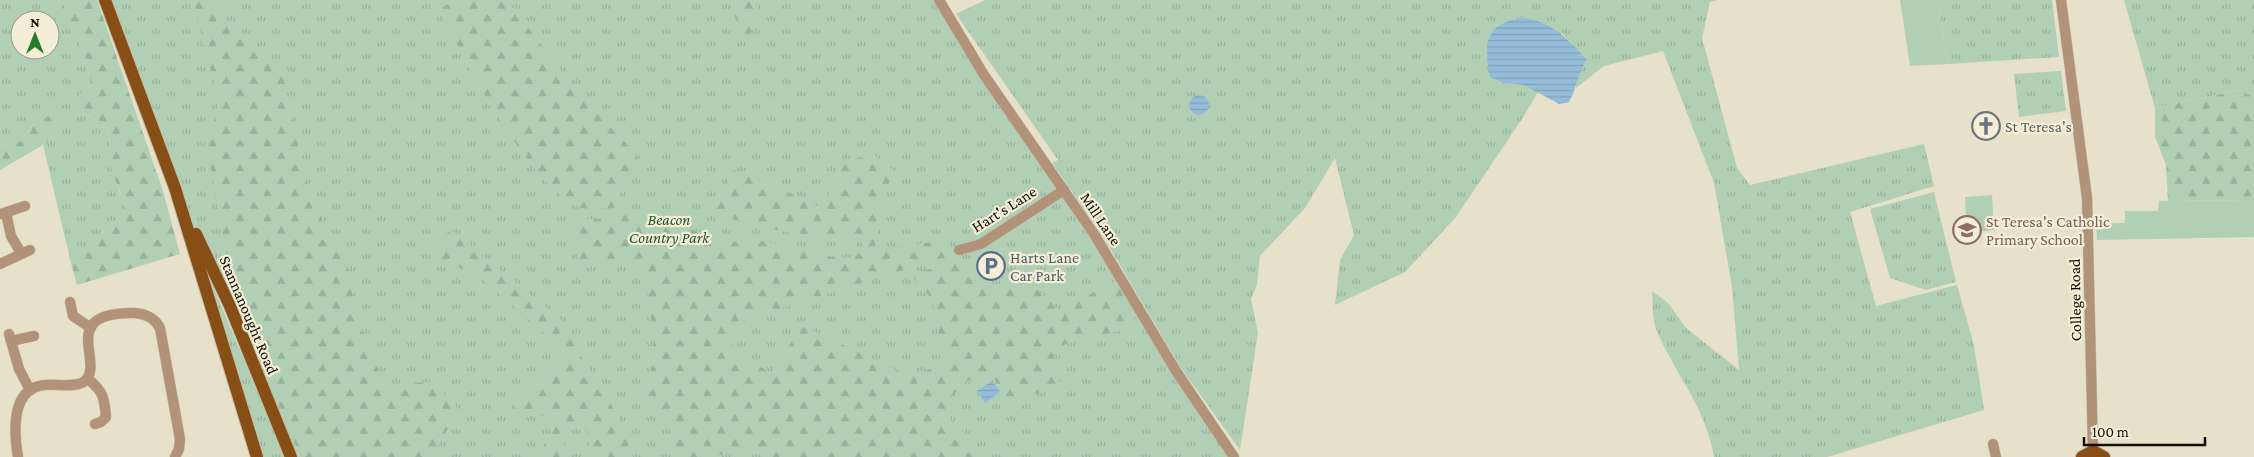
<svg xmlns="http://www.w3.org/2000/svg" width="2254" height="457" font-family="'Crimson Pro',serif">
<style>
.grass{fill:url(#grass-tufts);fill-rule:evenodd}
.forest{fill:url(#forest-firs)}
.garden{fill:#b1cfb5}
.water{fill:url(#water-rules)}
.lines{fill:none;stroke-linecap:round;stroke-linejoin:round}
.minor-casing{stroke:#c4bfa9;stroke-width:11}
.major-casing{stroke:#c4bfa9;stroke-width:14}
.minor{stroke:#b29278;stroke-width:10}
.major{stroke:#874f15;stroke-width:12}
.labels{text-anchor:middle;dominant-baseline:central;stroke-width:4.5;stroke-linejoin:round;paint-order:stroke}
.worship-label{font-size:16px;fill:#5b616d;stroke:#f3eed5;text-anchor:start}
.street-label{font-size:16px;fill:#100e06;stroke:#f3eed5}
.park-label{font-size:16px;font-style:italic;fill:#20572e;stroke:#f3eed5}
.education-label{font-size:16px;fill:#785e54;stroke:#f3eed5;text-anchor:start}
.service-label{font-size:16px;fill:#4e5e75;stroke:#f3eed5;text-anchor:start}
</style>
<defs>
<pattern id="grass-tufts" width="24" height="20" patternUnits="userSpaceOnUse" patternTransform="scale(1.25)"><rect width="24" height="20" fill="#b1cfb5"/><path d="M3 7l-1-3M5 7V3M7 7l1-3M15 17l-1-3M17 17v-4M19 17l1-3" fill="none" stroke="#97b19a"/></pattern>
<pattern id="forest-firs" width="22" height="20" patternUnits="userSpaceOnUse" patternTransform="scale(1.25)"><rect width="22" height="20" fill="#b1cfb5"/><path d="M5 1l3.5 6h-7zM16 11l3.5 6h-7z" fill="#97b19a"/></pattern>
<pattern id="water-rules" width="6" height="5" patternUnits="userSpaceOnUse" patternTransform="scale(1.25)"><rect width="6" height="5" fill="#95bdda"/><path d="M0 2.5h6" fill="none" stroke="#7fa1ba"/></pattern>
</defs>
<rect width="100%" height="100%" fill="#e6e1c8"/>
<g class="grass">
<path d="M 0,0 L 63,0 L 86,60 L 91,85 L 70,102 L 78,116 L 83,113 L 103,123 L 110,136 L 109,157 L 118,188 L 127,209 L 71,263 L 43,145 L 60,128 L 70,121 L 34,125 L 20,141 L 0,148 ZM 20,20 L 50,20 L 50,50 L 20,50 Z"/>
<polygon points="105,0 940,0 1234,457 291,457 175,188"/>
<path d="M 985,0 L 1718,0 L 1710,2 L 1702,38 L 1737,168 L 1750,185 L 1924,144 L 1934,186 L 1850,212 L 1876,306 L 1957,285 L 1974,345 L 1984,410 L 1827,457 L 1714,457 C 1706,407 1674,373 1656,329 C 1652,319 1653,302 1652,291 L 1668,303 L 1686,328 L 1739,370 L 1732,287 L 1714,183 L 1663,51 L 1604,66 L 1576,88 L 1576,78 L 1586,60 L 1562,33 L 1504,83 L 1524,85 L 1538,92 L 1522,119 L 1456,217 L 1405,272 L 1335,305 L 1340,260 L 1354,235 L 1335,158 L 1305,208 L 1260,256 L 1257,285 L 1251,299 L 1258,333 L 1240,450 L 1181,368 L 1099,230 L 1052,163 L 1058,160 L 956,14 Z"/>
<polygon points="1938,0 2052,0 2059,57 1948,64"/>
<polygon points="2124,0 2254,0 2254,98 2241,90 2155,108"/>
<polygon points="2061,71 2066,111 2019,117 2014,74"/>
<polygon points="1934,192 1956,282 1926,290 1890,278 1870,209"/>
<polygon points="206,270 285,457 263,457"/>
</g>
<g class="forest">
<polygon points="62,0 97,0 163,191 180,254 77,285 71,263 127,209 112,172 109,157 110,136 103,123 83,113 78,116 70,102 91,85 86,60"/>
<polygon points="193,0 227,0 217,10 283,74 302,164 313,203 347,269 359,325 384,384 433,382 459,410 431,457 301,457 234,297 207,148 219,104"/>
<path d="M 457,0 L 507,0 L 556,64 L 591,107 L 638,156 L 614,208 C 604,208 592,210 583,208 C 534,197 461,53 438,9 Z"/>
<polygon points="730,0 754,0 760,12 749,38 743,42"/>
<polygon points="2241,90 2254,98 2254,200 2168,201 2166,165 2155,137 2155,108"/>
<polygon points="63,107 70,121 60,128 43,145 0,170 0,148 20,141 34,125"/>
<polygon points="873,155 893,170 883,199 874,250 946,240 956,254 737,322 731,350 771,373 802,326 912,377 947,361 931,298 911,275 961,259 993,292 1020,273 1060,311 1116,280 1138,326 1052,348 1061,388 1009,400 993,377 968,380 947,401 950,418 988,457 773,457 737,450 713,457 676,457 676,426 641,392 655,362 651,315 642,258 610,265 579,259 570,236 575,219 601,219 634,214 666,216 690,229 727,242 764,241 825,256 852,258 865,249 858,237 829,242 713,215 733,170 792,194 810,205 818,206 837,185 840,161"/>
<polygon points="452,231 564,322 576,348 618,416 633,457 594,457 581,414 564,445 560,457 537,457 550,435 557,415 530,416 513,406 564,358 544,333 483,280 438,256 437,238"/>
</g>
<g class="garden">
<polygon points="1900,0 1938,0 1948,64 1910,66"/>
<polygon points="1992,195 1994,230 1967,233 1965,197"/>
<polygon points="2254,200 2254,237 2097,240 2096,223 2125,223 2125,211 2158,211 2159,201"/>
</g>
<g class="water">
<path d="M 1526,18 C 1556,25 1567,38 1587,60 C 1577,74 1577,88 1569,102 L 1559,104 L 1524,85 L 1504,83 L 1490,77 C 1483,42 1486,21 1526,18 Z"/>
<circle cx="1199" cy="105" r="10"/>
<polygon points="992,381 1000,392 985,403 977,391"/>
</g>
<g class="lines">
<defs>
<g id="minor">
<polyline points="939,0 984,75 1094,234 1176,371 1234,457"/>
<polyline points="2061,0 2087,198 2093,451"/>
<polyline points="6,213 11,236 21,253"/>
<polyline points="1,214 25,206"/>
<polyline points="959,250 981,244 1064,190"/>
<polyline points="0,264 30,250"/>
<polyline points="70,302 73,316 91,328"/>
<polyline points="9,334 19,369 30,390"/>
<polyline points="11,341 34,336"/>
<path d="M 88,379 C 104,392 104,398 106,417 L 101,422 L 95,424"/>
<polyline points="1993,444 1996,457"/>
<path d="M 18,457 C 14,433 10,388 45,385 C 58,384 72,388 84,382 C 107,363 55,312 135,313 C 146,314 155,318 160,328 L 180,439 L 179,449 L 175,457"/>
</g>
<g id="major">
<polyline points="105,0 175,188 257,457"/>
<polyline points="196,234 230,306 291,457"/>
<polyline points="2082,457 2093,451 2104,457"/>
</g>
</defs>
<use href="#minor" class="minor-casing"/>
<use href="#major" class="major-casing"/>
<use href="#minor" class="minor"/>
<use href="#major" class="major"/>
</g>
<defs>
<symbol id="church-ring" viewBox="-11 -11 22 22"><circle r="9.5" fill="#f3eed5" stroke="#6b7280" stroke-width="1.5"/><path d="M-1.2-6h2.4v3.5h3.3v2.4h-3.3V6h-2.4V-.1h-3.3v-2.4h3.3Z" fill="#6b7280"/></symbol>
<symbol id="school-ring" viewBox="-11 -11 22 22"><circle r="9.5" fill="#f3eed5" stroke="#8d6e63" stroke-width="1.5"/><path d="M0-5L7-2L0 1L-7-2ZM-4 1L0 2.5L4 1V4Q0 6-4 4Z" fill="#8d6e63"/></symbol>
<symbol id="parking-ring" viewBox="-11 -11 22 22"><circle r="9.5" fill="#f3eed5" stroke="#5c6f8a" stroke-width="1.5"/><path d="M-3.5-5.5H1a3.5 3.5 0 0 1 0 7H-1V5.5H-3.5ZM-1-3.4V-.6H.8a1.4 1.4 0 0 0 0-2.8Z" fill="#5c6f8a"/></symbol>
</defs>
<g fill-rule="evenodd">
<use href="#church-ring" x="1970" y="110" width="32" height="32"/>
<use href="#school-ring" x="1951" y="214" width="32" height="32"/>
<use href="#parking-ring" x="975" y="250" width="32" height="32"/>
</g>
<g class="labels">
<g class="worship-label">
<text x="2005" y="126">St Teresa's</text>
</g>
<g class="street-label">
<text transform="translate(1004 209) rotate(-32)">Hart's Lane</text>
<text transform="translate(1101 219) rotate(56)">Mill Lane</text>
<text transform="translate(2075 300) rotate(-91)">College Road</text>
<text transform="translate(249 315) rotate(67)">Stannanought Road</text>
</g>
<g class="park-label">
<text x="669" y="219">Beacon<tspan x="669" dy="18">Country Park</tspan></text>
</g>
<g class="education-label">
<text x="1986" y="221">St Teresa's Catholic<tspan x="1986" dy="18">Primary School</tspan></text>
</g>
<g class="service-label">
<text x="1010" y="257">Harts Lane<tspan x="1010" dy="18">Car Park</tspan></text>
</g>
</g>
<g transform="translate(35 35)"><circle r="24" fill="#f3eed5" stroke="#989482"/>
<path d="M0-4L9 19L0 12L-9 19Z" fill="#257c29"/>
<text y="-8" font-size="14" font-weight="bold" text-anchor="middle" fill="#100e06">N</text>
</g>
<path d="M2084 437v8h121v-8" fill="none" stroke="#100e06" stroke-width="2.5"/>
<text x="2092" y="437" font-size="15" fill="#100e06" stroke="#f3eed5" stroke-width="4" paint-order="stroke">100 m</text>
</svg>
